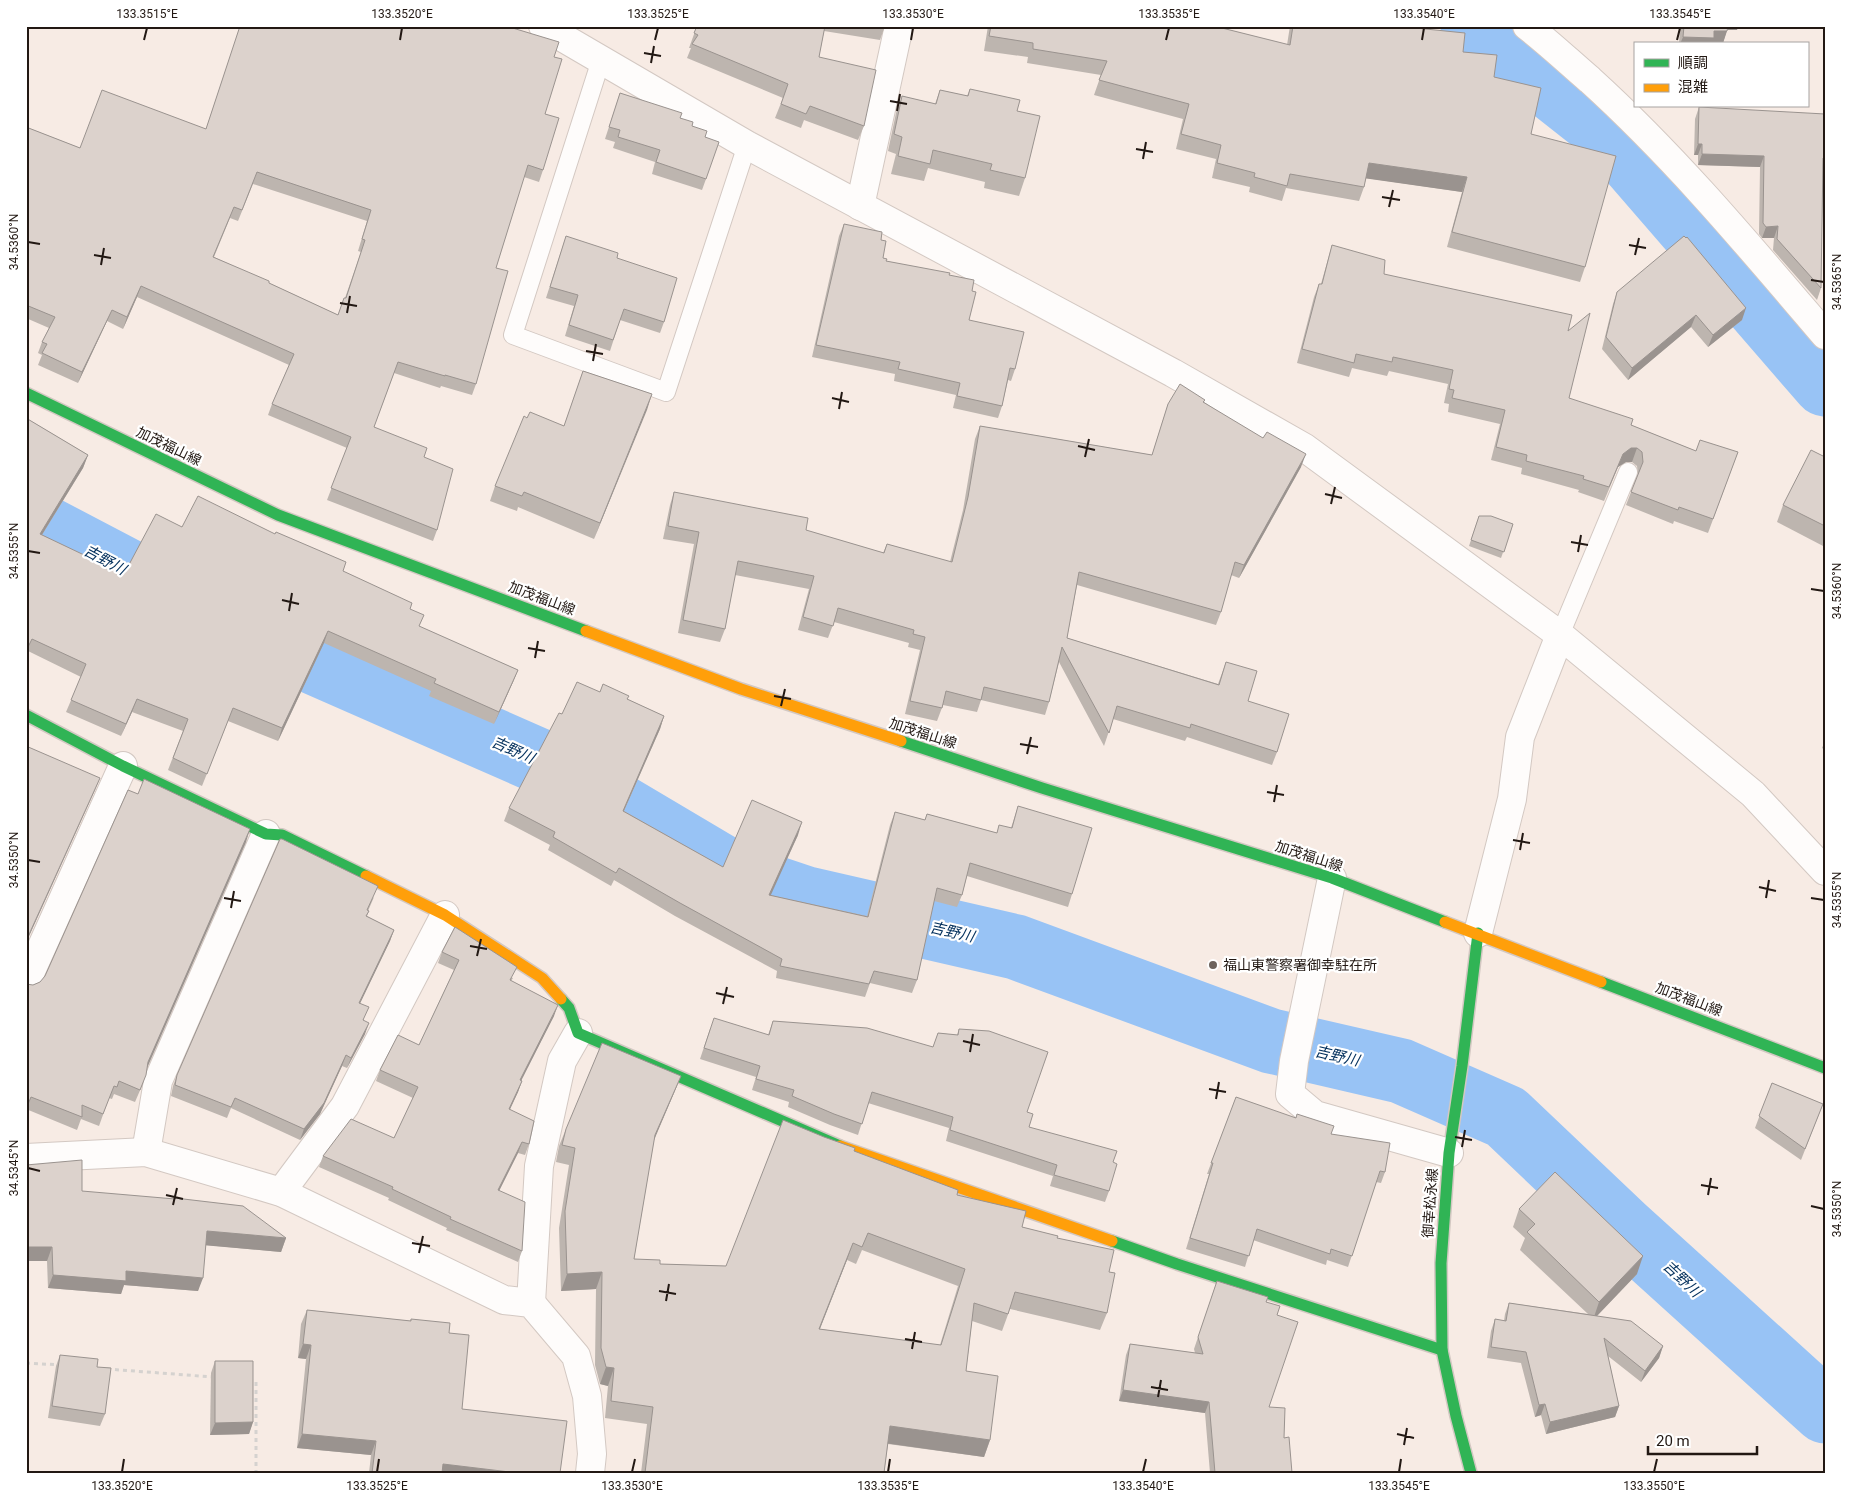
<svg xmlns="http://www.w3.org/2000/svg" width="1851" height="1499" font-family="Roboto,'Noto Sans JP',sans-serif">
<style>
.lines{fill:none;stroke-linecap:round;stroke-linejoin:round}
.river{stroke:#98c3f5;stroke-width:65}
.lane-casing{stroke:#d3c8c2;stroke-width:20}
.street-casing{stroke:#d3c8c2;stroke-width:30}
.fast-casing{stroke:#d3c8c2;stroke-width:14}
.slow-casing{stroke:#d3c8c2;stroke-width:14}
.path{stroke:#d5d2cf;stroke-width:3;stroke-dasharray:4 4;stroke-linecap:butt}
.lane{stroke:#fefcfb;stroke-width:18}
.street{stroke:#fefcfb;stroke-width:28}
.fast{stroke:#30b455;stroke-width:11}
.slow{stroke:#ff9f0a;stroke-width:11}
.wall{fill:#bdb5af;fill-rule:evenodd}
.shaded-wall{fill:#9a938f}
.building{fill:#dcd2cc;stroke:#9a938f;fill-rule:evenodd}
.ticks{fill:none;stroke:#221813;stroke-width:2}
.poi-dot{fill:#6d625c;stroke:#fff;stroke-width:2}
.labels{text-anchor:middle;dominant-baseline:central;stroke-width:4.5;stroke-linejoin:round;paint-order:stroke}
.street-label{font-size:14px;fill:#221813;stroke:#fff}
.poi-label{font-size:14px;fill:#221813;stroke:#fff;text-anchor:start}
.water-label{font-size:15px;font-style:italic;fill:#002e5b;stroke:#fff}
.neatline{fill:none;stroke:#221813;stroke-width:2}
.ticks-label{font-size:12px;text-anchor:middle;fill:#221813}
</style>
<rect width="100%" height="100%" fill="#f7ebe4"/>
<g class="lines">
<g class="river">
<polyline points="1473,26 1605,130 1825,384"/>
<polyline points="26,518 232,626 553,767 735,875 807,899 1016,947 1271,1041 1401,1071 1506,1117 1623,1228 1825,1411"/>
</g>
<defs>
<g id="lane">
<polyline points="601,60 513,335 666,392 747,145"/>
<polyline points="1560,635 1628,472"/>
</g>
<g id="street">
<polyline points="543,26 747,145 1173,373 1305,448 1560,635 1753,794 1825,871"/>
<path d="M 1527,26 C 1549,43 1569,62 1590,80 C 1676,158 1750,247 1825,335"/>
<polyline points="860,206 899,26"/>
<polyline points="1332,878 1294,1061 1290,1094 1315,1115 1449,1153"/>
<polyline points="1478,933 1512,799 1520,737 1560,635"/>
<polyline points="26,982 123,766"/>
<polyline points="146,1152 158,1081 266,834"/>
<polyline points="26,1158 146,1152 281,1192 504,1300 531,1303 576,1356 587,1396 592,1454 590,1473"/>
<polyline points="281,1192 345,1106 445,915"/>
<polyline points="531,1303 539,1166 562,1061 578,1033"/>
</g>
<g id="fast">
<polyline points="26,393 278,515 586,631"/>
<polyline points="26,715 123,766 266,834 282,835 366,876"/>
<polyline points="901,741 1042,788 1332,878 1445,922"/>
<polyline points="1601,982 1825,1068"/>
<polyline points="561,999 569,1008 578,1033 840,1146"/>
<polyline points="1112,1241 1177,1264 1442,1350"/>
<polyline points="1471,1473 1456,1416 1442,1350 1441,1263 1449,1153 1462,1066 1478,933"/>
</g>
<g id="slow">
<polyline points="586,631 741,689 901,741"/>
<polyline points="366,876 445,915 542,978 561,999"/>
<polyline points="1445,922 1601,982"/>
<polyline points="840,1146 1112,1241"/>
</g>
</defs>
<use href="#lane" class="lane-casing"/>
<use href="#street" class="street-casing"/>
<use href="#fast" class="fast-casing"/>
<use href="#slow" class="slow-casing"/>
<g class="path">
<polyline points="26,1363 61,1365"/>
<polyline points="107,1369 213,1377"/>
<polyline points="249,1380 256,1381 256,1473"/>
</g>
<use href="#lane" class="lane"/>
<use href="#street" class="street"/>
<use href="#fast" class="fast"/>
<use href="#slow" class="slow"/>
</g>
<g class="wall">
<polygon points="26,26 30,26 26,35"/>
<path d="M 239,26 L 506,26 L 554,57 L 545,114 L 543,170 L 539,182 L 524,177 L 496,268 L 476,384 L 472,395 L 441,386 L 440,388 L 394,373 L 374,427 L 424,457 L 437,530 L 433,541 L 327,500 L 347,448 L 268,415 L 272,404 L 289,365 L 137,297 L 123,329 L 107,321 L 78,383 L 38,365 L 42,355 L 38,353 L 42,342 L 49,328 L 26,318 L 26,127 L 80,148 L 206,129 L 240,27 ZM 253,184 L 367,221 L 358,251 L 361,252 L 345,298 L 338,315 L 269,283 L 214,257 L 230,218 L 238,221 Z"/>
<polygon points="697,26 885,26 880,40 824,31 819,57 864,126 858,140 804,120 801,128 775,118 783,98 687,58 691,48 689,48"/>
<polygon points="988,26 1214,26 1287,45 1290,26 1396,26 1463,52 1494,77 1531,134 1585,267 1580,282 1447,247 1462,192 1366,178 1364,187 1359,201 1286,188 1282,201 1249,192 1250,187 1212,178 1216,159 1176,149 1183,119 1094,95 1101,75 1027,63 1028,57 984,51"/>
<polygon points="1680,26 1738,26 1737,30 1727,30 1723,43 1679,44"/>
<polygon points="970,89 1017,111 1025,178 1019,196 984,188 985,182 928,168 924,181 891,174 896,154 888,151 896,113 902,96 935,104 940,90 967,96"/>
<polygon points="620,93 680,118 705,137 706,179 702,190 652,174 655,162 613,148 615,142 605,139"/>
<polygon points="1699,107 1823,169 1821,288 1817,300 1773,250 1774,238 1762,238 1759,234 1760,167 1698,165 1698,155 1694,155 1695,119"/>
<polygon points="844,224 881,240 883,258 886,261 949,275 969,320 1015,369 1011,381 1008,380 1002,406 998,418 953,408 956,395 894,381 895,374 812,357 839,236"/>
<polygon points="566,236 617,258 664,322 660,333 620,320 610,351 565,336 574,306 546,298"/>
<polygon points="1332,245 1384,274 1568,331 1569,398 1631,425 1696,451 1738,452 1708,533 1674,521 1673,524 1626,505 1638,474 1637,466 1632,462 1626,462 1618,467 1604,501 1578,492 1579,490 1521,474 1522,468 1491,460 1500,424 1448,412 1449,404 1444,403 1448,384 1389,371 1387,376 1352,368 1349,377 1297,363 1314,297 1319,284 1321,284 1328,259"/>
<polygon points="1617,292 1742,320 1708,347 1691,327 1628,380 1602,349 1613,304"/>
<polygon points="583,371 652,394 594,539 518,507 517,511 490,501 495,486 527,418 564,426"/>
<polygon points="1205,400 1204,402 1301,467 1239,578 1231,575 1221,612 1216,625 1077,585 1067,638 1218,684 1226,662 1277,752 1272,765 1187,737 1185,741 1113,719 1104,746 1059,662 1049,702 1045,715 981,700 977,712 943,705 937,721 905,714 920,650 908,647 909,643 834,622 828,638 798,630 809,589 735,575 725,629 720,642 678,633 694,544 663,539 670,505 674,492 883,553 887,544 950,562 963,510 975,439 980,426 1152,455 1168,404"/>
<polygon points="26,418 88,455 83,468 42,535 124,574 182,527 343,571 410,609 420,627 518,670 513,682 494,724 429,696 431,691 324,643 278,741 228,721 202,786 168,770 183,731 132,712 121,736 66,712 81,677 28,651"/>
<polygon points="1825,457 1825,547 1777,522 1783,505"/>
<polygon points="1479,516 1513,524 1501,558 1469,546"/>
<polygon points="600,692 627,699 664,716 660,729 624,811 723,867 798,835 770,895 867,916 890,825 895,812 925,820 927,814 997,833 1011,828 1018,806 1072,894 1068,907 967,876 962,895 957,907 934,901 917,980 912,993 870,983 865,997 776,978 777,971 675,916 614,880 611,886 548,850 550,845 504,821 509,808 562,714"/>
<polygon points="1825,741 1825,750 1822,748"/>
<polygon points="246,842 147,1066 141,1088 135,1102 114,1094 112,1099 109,1098 99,1126 81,1119 77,1130 26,1109 33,985 40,982"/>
<polygon points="374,897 368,911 369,911 367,916 394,930 390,941 360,1003 364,1020 365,1034 347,1068 342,1066 320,1114 300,1140 231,1108 227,1118 171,1096 173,1086 177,1075"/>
<polygon points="442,952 513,978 511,981 554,1016 521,1080 522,1081 518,1092 510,1109 529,1144 525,1155 518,1153 499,1191 522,1251 518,1262 446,1230 447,1228 388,1200 389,1198 319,1167 323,1156 394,1138 413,1098 376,1081 380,1070 419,1045 454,970 438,963"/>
<polygon points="773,1021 933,1047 938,1033 957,1035 959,1029 1027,1112 1029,1127 1113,1162 1109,1191 1105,1202 1050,1186 1053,1176 946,1141 949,1128 868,1103 858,1135 830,1125 788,1107 789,1102 752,1090 756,1077 700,1059 710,1029 768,1035"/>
<path d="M 681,1076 L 674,1093 L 654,1139 L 634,1259 L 660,1264 L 726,1266 L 854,1151 L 957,1195 L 1022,1227 L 1057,1238 L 1109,1272 L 1107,1313 L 1100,1330 L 1010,1309 L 1002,1331 L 972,1321 L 966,1371 L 990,1440 L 984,1457 L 888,1444 L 884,1473 L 641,1473 L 647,1424 L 605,1418 L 608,1386 L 600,1384 L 595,1365 L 596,1289 L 561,1291 L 559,1228 L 569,1165 L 556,1162 L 559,1146 L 566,1129 ZM 862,1250 L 958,1286 L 940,1345 L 820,1329 L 847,1260 L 856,1264 Z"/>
<polygon points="1772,1083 1823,1104 1801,1160 1755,1128"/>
<polygon points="1236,1097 1331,1134 1385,1172 1381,1183 1376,1182 1348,1267 1327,1260 1326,1265 1253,1240 1245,1267 1186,1249 1209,1174 1207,1174"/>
<polygon points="82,1191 286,1238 281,1252 206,1245 198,1291 124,1285 121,1294 48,1288 47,1261 26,1261"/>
<polygon points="1519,1209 1637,1274 1597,1316 1663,1346 1659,1358 1641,1382 1608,1356 1619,1406 1615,1417 1546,1434 1541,1415 1535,1417 1521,1363 1487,1358 1491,1331 1495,1319 1504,1321 1505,1314 1509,1303 1588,1314 1520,1250 1525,1238 1513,1227"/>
<polygon points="1217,1281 1266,1302 1277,1315 1269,1407 1284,1438 1292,1473 1210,1473 1205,1413 1119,1401 1126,1355 1130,1344 1195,1353 1194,1349"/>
<polygon points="307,1310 410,1321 411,1319 449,1333 462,1409 560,1473 369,1473 371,1455 297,1448 306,1359 298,1358 301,1324"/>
<polygon points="60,1355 97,1367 105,1414 100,1426 48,1418 56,1366"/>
<polygon points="215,1361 253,1422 249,1434 210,1435 211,1373"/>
</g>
<g class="shaded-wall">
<polygon points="1725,26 1738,26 1737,30 1724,30"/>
<polygon points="1714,31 1727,31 1723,43 1680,44 1683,37"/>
<polygon points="1698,144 1702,144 1698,155 1694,155"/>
<polygon points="1702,154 1764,156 1760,167 1698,165"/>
<polygon points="1823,158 1825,158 1825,169 1819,169"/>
<polygon points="1369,163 1467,177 1462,192 1363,178"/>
<polygon points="1778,226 1774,238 1762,238 1766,227"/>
<polygon points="141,286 137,297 123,329 127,317"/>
<polygon points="1746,308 1742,320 1708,347 1713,335"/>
<polygon points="112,310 107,321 78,383 82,372"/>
<polygon points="1696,315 1691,327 1628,380 1632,368"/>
<polygon points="652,394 647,410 594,539 600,523"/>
<polygon points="1631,448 1637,448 1632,462 1626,462 1618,467 1604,501 1623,454"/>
<polygon points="1306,454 1301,467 1239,578 1244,565"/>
<polygon points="88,455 83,468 35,546 40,534"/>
<polygon points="328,631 324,643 278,741 282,728"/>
<polygon points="518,670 513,682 494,724 499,712"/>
<polygon points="137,699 132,712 121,736 126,724"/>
<polygon points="664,716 660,729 618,824 623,811"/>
<polygon points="100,778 95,790 26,943 26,941"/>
<polygon points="802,822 798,835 765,908 769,895"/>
<polygon points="250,829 246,842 144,1075 148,1062"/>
<polygon points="394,930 390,941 355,1014 359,1003"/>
<polygon points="558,1005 554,1016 516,1091 520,1080"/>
<polygon points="369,1023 365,1034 347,1068 351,1058"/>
<polygon points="346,1055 342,1066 320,1114 300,1140 304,1129"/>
<polygon points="681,1076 674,1093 649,1152 655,1135"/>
<polygon points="522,1081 518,1092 505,1120 509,1109"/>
<polygon points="522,1142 518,1153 494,1201 498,1190"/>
<polygon points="207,1231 286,1238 281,1252 202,1245"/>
<polygon points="853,1243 847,1260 813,1346 819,1329"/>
<polygon points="26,1247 52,1247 47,1261 26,1261"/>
<polygon points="1643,1256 1637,1274 1593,1320 1599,1302"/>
<polygon points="126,1271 203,1278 198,1291 124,1285 121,1294 48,1288 53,1275"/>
<polygon points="602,1272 596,1289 561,1291 567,1274"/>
<polygon points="303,1344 311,1345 306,1359 298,1358"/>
<polygon points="1663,1346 1659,1358 1641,1382 1645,1371"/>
<polygon points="606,1367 614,1368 608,1386 600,1384"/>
<polygon points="1123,1390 1209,1402 1205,1413 1119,1401"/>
<polygon points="1545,1404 1541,1415 1535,1417 1539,1405"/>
<polygon points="1619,1406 1615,1417 1546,1434 1550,1422"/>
<polygon points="253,1422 249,1434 210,1435 215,1423"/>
<polygon points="890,1426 990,1440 984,1457 884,1443"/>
<polygon points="302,1434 376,1441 371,1455 297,1448"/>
<polygon points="443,1464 518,1473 440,1473"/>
</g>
<g class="building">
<path d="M 240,26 L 506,26 L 559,42 L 554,57 L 562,59 L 545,114 L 559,118 L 543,170 L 528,165 L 496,268 L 508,271 L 476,384 L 445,375 L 445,376 L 398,362 L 374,427 L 427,448 L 424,457 L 453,469 L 437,530 L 331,488 L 351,437 L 272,404 L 294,354 L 141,286 L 127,317 L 112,310 L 82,372 L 42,353 L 47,344 L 42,342 L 55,317 L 26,305 L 26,127 L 80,148 L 102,90 L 206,129 ZM 257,172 L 371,210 L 362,239 L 365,240 L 346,298 L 344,298 L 338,315 L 269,283 L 269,281 L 213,257 L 234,207 L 242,210 Z"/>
<polygon points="697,26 825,26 819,57 876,70 864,126 810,106 806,114 781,104 788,84 692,44 698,35 694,33"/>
<polygon points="991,26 1214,26 1290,45 1293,26 1396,26 1465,33 1463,52 1497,55 1494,77 1541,88 1531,134 1616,156 1585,267 1452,232 1467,177 1369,163 1364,187 1290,174 1287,186 1254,177 1255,173 1217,163 1221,145 1181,134 1189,104 1099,80 1107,61 1033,49 1033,43 989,36"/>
<polygon points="1684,26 1728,26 1727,31 1714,31 1714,38 1683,37"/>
<polygon points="970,89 1020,100 1017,111 1040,116 1025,178 990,170 992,164 933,150 930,164 898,156 902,137 894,134 902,96 936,104 940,90 968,96"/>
<polygon points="620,93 682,113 680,118 693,122 692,126 707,131 705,137 719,142 706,179 656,162 660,150 618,137 620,130 609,127"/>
<polygon points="1699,107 1825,114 1825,158 1823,158 1821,288 1777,239 1778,226 1766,227 1763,223 1764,156 1702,154 1702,144 1698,144"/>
<polygon points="844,224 882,232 881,240 886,241 883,258 887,259 886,261 950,273 949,275 974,280 972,291 976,292 969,320 1024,332 1015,369 1010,368 1002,406 957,396 960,383 898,369 900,362 816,345"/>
<polygon points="566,236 618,253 617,258 677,278 664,322 624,309 613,340 569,325 578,295 550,287"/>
<polygon points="1684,236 1686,238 1687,237 1746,308 1713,335 1696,315 1632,368 1606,337 1617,292"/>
<polygon points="1332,245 1385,260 1384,274 1572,315 1568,331 1590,313 1569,398 1633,419 1631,425 1696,451 1700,440 1738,452 1713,519 1679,507 1678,510 1631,492 1643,462 1642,452 1637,448 1631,448 1623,454 1609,487 1583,479 1584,476 1526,461 1527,455 1496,447 1505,410 1452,398 1454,390 1449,389 1453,370 1393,357 1392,362 1356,354 1354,363 1302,349 1319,284 1322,284"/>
<polygon points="583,371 652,394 600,523 524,492 522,496 495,486 524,416 527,418 530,412 564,426"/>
<polygon points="1180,384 1205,400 1203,402 1263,438 1267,432 1306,454 1244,565 1235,562 1221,612 1079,572 1067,638 1219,685 1226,662 1257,671 1248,701 1289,714 1277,752 1191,724 1190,728 1117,706 1109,733 1062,647 1049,702 984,687 981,700 946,691 942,708 910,701 925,637 913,634 914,630 838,608 833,626 803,617 814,576 738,561 725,629 683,620 699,532 668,526 674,492 808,518 806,530 884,553 887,544 952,562 968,497 980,426 1152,455 1168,404"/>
<polygon points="26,418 88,455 40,534 124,574 156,514 182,527 198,496 275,534 276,532 346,562 343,571 412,603 410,609 424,615 419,626 518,670 499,712 434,683 436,679 328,631 282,728 233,708 207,774 173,758 188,719 137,699 126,724 71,700 86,664 32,639 26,651"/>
<polygon points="1811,450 1825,457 1825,526 1783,505"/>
<polygon points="1479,516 1491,516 1513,524 1504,552 1471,540"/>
<polygon points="577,682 600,692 603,684 629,696 627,699 664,716 623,811 723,867 752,800 802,822 769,895 868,917 895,812 925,820 927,814 997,833 999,825 1012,828 1018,806 1092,828 1072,894 970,863 962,895 937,888 917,980 874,971 869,984 780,966 782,959 680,903 619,868 616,873 553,837 555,832 509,808 559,713 562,714"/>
<polygon points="26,746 100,778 26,941"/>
<polygon points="144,779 250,829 148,1062 146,1075 140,1090 119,1081 117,1087 114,1086 103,1114 82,1105 82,1117 31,1097 26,1109 26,984 33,985 40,982 45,976 128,790 138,794"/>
<polygon points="280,839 282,839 378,886 367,910 369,911 366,916 394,930 359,1003 369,1007 363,1020 369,1023 351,1058 346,1055 324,1103 304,1129 235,1098 231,1107 175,1085 177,1075"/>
<polygon points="455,927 517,967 510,980 558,1005 520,1080 522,1081 509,1109 534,1121 529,1144 522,1142 498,1190 525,1202 522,1251 450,1219 451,1217 392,1189 393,1187 323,1156 351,1119 394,1138 418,1087 380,1070 398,1035 419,1045 459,960 442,952"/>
<polygon points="714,1018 769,1035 773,1021 867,1028 933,1047 938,1033 958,1035 959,1029 989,1031 1048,1052 1027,1112 1033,1114 1029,1127 1117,1151 1113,1162 1117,1164 1109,1191 1054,1175 1057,1165 950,1130 953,1117 872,1092 862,1124 834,1114 792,1096 794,1090 756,1079 760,1066 704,1048"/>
<path d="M 602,1043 L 681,1076 L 655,1135 L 634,1259 L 660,1260 L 660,1264 L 726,1266 L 783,1120 L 824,1137 L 855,1148 L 854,1151 L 958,1190 L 957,1195 L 1026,1211 L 1022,1227 L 1058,1236 L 1057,1238 L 1114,1250 L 1109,1272 L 1115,1273 L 1107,1313 L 1015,1292 L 1008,1314 L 974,1303 L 966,1371 L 998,1376 L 990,1440 L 890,1426 L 884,1473 L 645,1473 L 653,1407 L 611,1401 L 614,1368 L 606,1367 L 601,1348 L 602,1272 L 567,1274 L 565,1211 L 575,1148 L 562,1145 L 566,1129 ZM 868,1233 L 965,1269 L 941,1345 L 819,1329 L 853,1243 L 862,1247 Z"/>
<polygon points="1772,1083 1823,1104 1805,1149 1759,1116"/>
<polygon points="1236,1097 1296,1118 1297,1114 1334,1126 1331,1134 1390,1143 1385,1172 1380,1171 1352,1256 1331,1249 1330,1254 1257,1229 1249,1256 1190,1238 1213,1163 1211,1163"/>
<polygon points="82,1160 82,1191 175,1199 175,1198 243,1206 286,1238 207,1231 203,1278 126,1271 126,1281 53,1275 52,1247 26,1247 26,1165"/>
<polygon points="1555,1172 1643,1256 1599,1302 1527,1232 1535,1224 1519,1209"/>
<polygon points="1217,1281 1268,1297 1266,1302 1280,1306 1277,1315 1298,1322 1269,1407 1285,1408 1284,1438 1289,1437 1292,1473 1215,1473 1209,1402 1123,1390 1130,1344 1203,1354 1198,1337"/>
<polygon points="1509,1303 1631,1321 1663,1346 1645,1371 1604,1338 1619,1406 1550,1422 1545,1404 1539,1405 1526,1352 1491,1347 1495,1319 1506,1321"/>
<polygon points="307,1310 411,1321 411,1319 450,1323 449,1333 469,1335 462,1409 567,1421 560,1473 518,1473 443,1464 442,1473 372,1473 376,1441 302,1434 311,1345 303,1344"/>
<polygon points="60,1355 98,1359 97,1367 111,1368 105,1414 52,1406"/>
<polygon points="215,1361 253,1361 253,1422 215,1423"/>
</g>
<path class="ticks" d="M 144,40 L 147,28M 400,40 L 402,28M 655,40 L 658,28M 911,40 L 913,28M 1166,40 L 1169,28M 1422,40 L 1424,28M 1677,40 L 1680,28M 644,53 L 661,56M 651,63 L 654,46M 890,101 L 907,104M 897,111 L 900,94M 1136,149 L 1153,152M 1143,159 L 1146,142M 1382,197 L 1400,200M 1389,207 L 1393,190M 28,242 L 40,244M 1629,245 L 1646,248M 94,255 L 111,258M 1635,255 L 1639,238M 101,265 L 104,248M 1811,280 L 1824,282M 340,303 L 357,306M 347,313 L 350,296M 586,351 L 603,354M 593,361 L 596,344M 832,398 L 849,402M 839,409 L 842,392M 1078,446 L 1095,450M 1085,457 L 1089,439M 1325,494 L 1342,498M 1331,504 L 1335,487M 1571,542 L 1588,545M 28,551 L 40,553M 1578,552 L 1581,535M 1811,589 L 1824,591M 282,600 L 299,604M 289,611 L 292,593M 528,648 L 545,651M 535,658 L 538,641M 774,696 L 791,699M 781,706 L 785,689M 1020,744 L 1038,747M 1027,754 L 1031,737M 1267,792 L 1284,795M 1274,802 L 1277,785M 1513,840 L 1530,843M 1520,850 L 1523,833M 28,860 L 40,862M 1759,887 L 1776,891M 224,898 L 241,901M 1766,898 L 1769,880M 1811,898 L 1824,900M 231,908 L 234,891M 470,946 L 487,949M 477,956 L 481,939M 716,993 L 734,997M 723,1004 L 727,987M 963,1041 L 980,1045M 970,1052 L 973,1034M 1209,1089 L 1226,1092M 1216,1099 L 1219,1082M 1455,1137 L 1472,1140M 1462,1147 L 1465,1130M 28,1168 L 40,1171M 1701,1185 L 1718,1188M 166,1195 L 183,1199M 1708,1195 L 1711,1178M 173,1205 L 177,1188M 1811,1206 L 1824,1209M 412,1243 L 430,1246M 419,1253 L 423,1236M 659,1291 L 676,1294M 666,1301 L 669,1284M 905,1339 L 922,1342M 912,1349 L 915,1332M 1151,1387 L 1168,1390M 1158,1397 L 1161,1380M 1397,1434 L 1414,1438M 1404,1445 L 1407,1428M 122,1472 L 124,1459M 377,1472 L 379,1459M 632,1472 L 635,1459M 888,1472 L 890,1459M 1143,1472 L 1146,1459M 1399,1472 L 1401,1459M 1654,1472 L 1657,1459"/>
<circle class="poi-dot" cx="1213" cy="965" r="5"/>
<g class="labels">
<g class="street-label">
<text transform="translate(169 446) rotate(26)">加茂福山線</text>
<text transform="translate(542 598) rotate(21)">加茂福山線</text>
<text transform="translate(923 733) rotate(18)">加茂福山線</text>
<text transform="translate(1309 856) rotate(18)">加茂福山線</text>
<text transform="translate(1689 999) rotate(21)">加茂福山線</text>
<text transform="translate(1430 1203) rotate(-86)">御幸松永線</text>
</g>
<g class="poi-label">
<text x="1223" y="965">福山東警察署御幸駐在所</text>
</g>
<g class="water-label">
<text transform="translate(105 560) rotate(28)">吉野川</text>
<text transform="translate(513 750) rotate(24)">吉野川</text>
<text transform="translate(952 932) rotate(13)">吉野川</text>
<text transform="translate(1337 1056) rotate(13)">吉野川</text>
<text transform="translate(1682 1279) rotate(43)">吉野川</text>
</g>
</g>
<rect width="1851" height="1499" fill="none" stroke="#ffffff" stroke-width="55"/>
<rect x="1634" y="42" width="175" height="65" fill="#ffffff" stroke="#a7a3a1"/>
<rect x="1644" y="59" width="25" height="8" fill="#30b455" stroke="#a7a3a1"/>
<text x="1678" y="68" font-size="15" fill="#221813">順調</text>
<rect x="1644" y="84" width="25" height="8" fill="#ff9f0a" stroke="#a7a3a1"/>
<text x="1678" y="92" font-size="15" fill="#221813">混雑</text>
<path d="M1648 1446v8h109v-8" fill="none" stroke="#221813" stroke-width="2.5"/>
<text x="1656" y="1446" font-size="15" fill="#221813" stroke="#ffffff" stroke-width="4" paint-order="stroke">20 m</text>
<rect x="28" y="28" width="1796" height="1444" class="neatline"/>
<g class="ticks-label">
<text x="147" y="18">133.3515°E</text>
<text x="402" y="18">133.3520°E</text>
<text x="658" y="18">133.3525°E</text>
<text x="913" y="18">133.3530°E</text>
<text x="1169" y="18">133.3535°E</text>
<text x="1424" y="18">133.3540°E</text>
<text x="1680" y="18">133.3545°E</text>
<text transform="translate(14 242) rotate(-90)" y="4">34.5360°N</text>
<text transform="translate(1837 282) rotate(-90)" y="4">34.5365°N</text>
<text transform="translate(14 551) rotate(-90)" y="4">34.5355°N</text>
<text transform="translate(1837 591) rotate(-90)" y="4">34.5360°N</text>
<text transform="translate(14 860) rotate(-90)" y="4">34.5350°N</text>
<text transform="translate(1837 900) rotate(-90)" y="4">34.5355°N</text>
<text transform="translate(14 1168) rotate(-90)" y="4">34.5345°N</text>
<text transform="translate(1837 1209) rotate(-90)" y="4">34.5350°N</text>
<text x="122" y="1490">133.3520°E</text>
<text x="377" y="1490">133.3525°E</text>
<text x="632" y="1490">133.3530°E</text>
<text x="888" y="1490">133.3535°E</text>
<text x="1143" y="1490">133.3540°E</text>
<text x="1399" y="1490">133.3545°E</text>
<text x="1654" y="1490">133.3550°E</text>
</g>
</svg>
